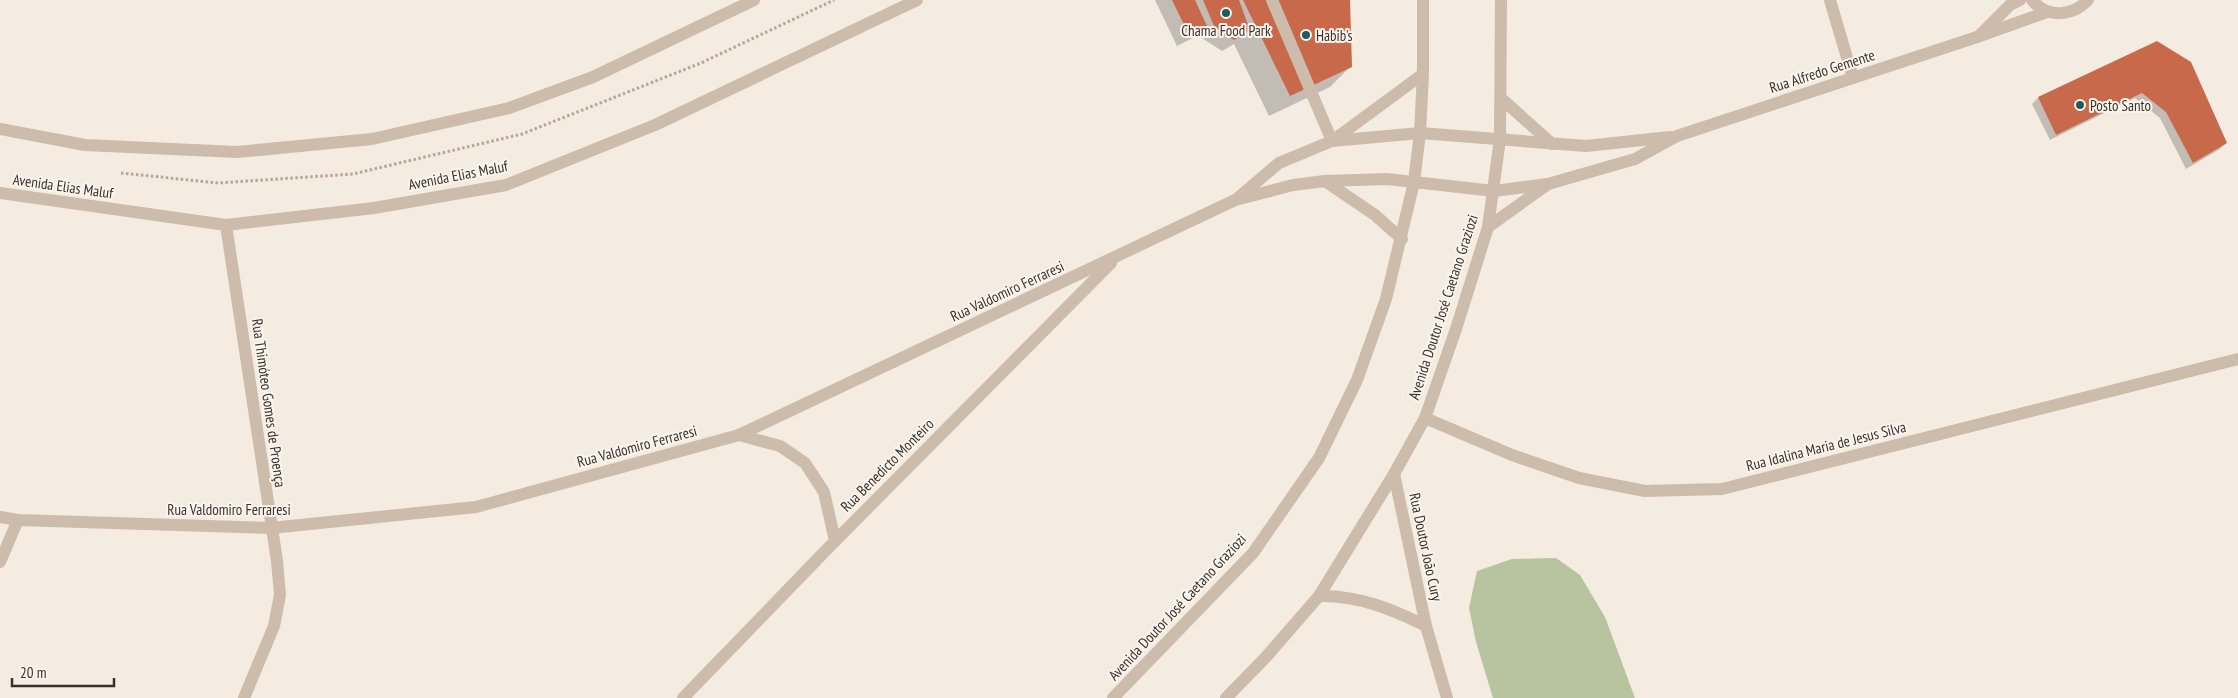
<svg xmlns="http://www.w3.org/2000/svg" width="2238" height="698" font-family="'PT Sans Narrow',sans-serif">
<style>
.green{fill:#b8c4a0}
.shadow{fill:#0003}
.building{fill:#c8694b}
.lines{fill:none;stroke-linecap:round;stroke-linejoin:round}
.path{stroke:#b9a596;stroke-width:3;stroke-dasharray:2.5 2.5;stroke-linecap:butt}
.service{stroke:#cdbbac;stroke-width:12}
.minor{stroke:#cdbbac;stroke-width:12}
.tertiary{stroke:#cdbbac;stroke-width:12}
.poi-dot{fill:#1f5a5e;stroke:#fbf5ee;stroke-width:2}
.labels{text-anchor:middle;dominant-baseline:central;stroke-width:4;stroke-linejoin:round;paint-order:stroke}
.poi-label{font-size:15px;fill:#3b302b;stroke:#fbf5ee;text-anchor:start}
.street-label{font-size:15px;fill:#3b302b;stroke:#fbf5ee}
</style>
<rect width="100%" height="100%" fill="#f4ebe1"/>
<polygon class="green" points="1556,558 1580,575 1605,617 1635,698 1493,698 1476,642 1469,608 1477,571 1512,559"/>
<g class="shadow">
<polygon points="1155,0 1348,0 1351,66 1330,87 1269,116 1234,44 1222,51 1202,38 1200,32 1193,38 1177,46"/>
<polygon points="2157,43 2226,143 2220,149 2186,169 2160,118 2135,98 2050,140 2032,104 2038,98"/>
</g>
<g class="building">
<polygon points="1172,0 1195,0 1207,26 1189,35"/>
<polygon points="1203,0 1239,0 1250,30 1234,40 1214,26"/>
<polygon points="1243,0 1350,0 1352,67 1290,96"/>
<polygon points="2157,41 2191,62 2227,143 2193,163 2166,112 2142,93 2056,135 2038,97"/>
</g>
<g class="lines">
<polyline class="path" points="121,173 218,183 353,174 522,134 701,63 834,0"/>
<g class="service">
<polyline points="1272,0 1332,141"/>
<path d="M 2032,0 C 2047,19 2073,16 2088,0"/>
<polyline points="1981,34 2010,5 2020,0"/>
<polyline points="1977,37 2047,12"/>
</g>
<g class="minor">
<polyline points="1830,0 1853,78"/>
<polyline points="1239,197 1279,163 1332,141 1420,133 1586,146 1670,137"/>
<polyline points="226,225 277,561 280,595 274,626 244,698"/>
<polyline points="1425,418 1512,455 1579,478 1645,491 1722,489 2238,359"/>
<polyline points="739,435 780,446 805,463 824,492 835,541"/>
<polyline points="0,517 18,520 271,528 476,507 739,435 1235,200 1293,185 1325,181 1387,179 1494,191 1548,184 1635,159 1677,136 1977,37"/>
<polyline points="0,562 18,520"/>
<path d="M 1319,596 C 1357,595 1392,609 1426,626 L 1394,474"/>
<polyline points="1426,626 1447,698"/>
<polyline points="683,698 835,541 1111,263"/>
</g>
<g class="tertiary">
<polyline points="1502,99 1552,144"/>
<polyline points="0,129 85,145 237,152 372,139 509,108 593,77 754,0"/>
<polyline points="1332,141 1423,74"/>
<polyline points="1325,181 1375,215 1402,239"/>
<polyline points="0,193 226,225 374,208 506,185 655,125 917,0"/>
<polyline points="1488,227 1548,184"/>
<polyline points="1113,698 1253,553 1319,458 1357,380 1386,299 1414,182 1420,133 1423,74 1423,0"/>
<polyline points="1226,698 1266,657 1319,596 1394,474 1425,418 1456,329 1488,227 1500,139 1501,0"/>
</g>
</g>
<g class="poi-dot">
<circle cx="1226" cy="13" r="5"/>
<circle cx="1306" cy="35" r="5"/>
<circle cx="2080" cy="105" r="5"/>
</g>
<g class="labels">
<g class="poi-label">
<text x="1226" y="30" text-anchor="middle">Chama Food Park</text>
<text x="1316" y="35">Habib's</text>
<text x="2090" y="105">Posto Santo</text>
</g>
<g class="street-label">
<text transform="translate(1822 71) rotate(-18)">Rua Alfredo Gemente</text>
<text transform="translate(458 175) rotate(-11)">Avenida Elias Maluf</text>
<text transform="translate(63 186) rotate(8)">Avenida Elias Maluf</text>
<text transform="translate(1007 291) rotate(-25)">Rua Valdomiro Ferraresi</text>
<text transform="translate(1443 307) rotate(-72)">Avenida Doutor José Caetano Graziozi</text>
<text transform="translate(269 403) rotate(82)">Rua Thimóteo Gomes de Proença</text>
<text transform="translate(637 446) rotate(-15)">Rua Valdomiro Ferraresi</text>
<text transform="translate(1826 446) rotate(-14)">Rua Idalina Maria de Jesus Silva</text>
<text transform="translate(887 465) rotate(-45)">Rua Benedicto Monteiro</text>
<text x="229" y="509">Rua Valdomiro Ferraresi</text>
<text transform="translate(1426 547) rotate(78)">Rua Doutor João Cury</text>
<text transform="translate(1177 607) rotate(-47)">Avenida Doutor José Caetano Graziozi</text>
</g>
</g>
<path d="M12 678v8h102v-8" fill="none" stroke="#3b302b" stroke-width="2.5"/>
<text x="20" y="678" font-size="15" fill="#3b302b" stroke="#fbf5ee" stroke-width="4" paint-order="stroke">20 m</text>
</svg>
